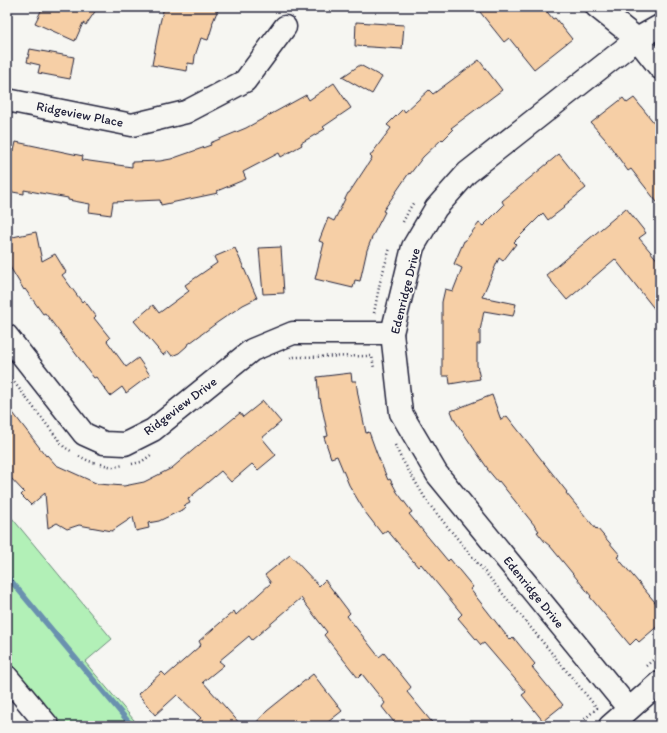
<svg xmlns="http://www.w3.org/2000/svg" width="667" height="733" font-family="Itim,sans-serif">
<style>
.green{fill:#b2f0b7;stroke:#6a8979}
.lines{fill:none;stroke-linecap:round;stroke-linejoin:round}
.stream{stroke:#6a91af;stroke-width:5.5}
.building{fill:#f6cfa6;stroke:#22223b}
.minor-casing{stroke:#22223b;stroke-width:25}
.path{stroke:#22223b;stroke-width:2.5;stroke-dasharray:1 3;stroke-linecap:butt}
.minor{stroke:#f6f6f2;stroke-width:22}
.labels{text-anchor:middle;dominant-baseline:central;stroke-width:3.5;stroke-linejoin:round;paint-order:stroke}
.street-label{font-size:13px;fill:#22223b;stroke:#f6f6f2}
</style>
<rect width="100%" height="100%" fill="#f6f6f2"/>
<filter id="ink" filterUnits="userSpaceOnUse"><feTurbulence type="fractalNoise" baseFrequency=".025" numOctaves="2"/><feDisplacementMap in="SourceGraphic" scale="8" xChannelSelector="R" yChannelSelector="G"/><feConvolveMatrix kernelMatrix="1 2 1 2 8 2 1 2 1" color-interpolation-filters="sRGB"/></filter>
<g filter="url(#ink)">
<polygon class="green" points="7,512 112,639 85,662 139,726 62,726 7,661"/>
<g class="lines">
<polyline class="stream" points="7,576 132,726"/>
</g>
<g class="building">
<polygon points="43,7 98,7 86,25 83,23 75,41 35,23"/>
<polygon points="164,7 219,7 212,24 213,24 208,40 201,38 195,56 194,64 188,63 187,71 152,65 160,23"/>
<polygon points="476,7 543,7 553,19 555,18 572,39 534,69 509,38 504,42"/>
<polygon points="356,22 404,25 402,49 355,46"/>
<polygon points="30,49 74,57 70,79 38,73 40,65 27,62"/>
<polygon points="479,60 502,90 451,128 453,130 443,140 442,139 423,157 410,174 409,173 383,211 385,212 373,235 367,250 360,281 355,280 353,288 315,279 324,243 319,241 328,218 334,221 348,193 349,193 372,158 370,156 391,128 387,125 403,109 405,112 429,90 433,94"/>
<polygon points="360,65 382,77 372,94 342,77"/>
<polygon points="334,83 351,108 323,127 325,129 301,143 302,145 281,157 279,153 243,172 246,179 217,191 218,193 161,205 160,200 113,202 111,215 89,212 90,204 68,200 68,198 24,190 24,194 7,191 7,149 14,151 16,142 83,156 82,160 132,167 132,162 160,161 171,159 211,145 210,143 246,128 306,95 309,100"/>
<polygon points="623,98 627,103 634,98 660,130 660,206 631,169 628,171 605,139 591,123"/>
<polygon points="559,154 586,188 564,206 565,207 548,220 543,213 514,242 516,244 503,261 499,258 482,297 516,304 513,316 484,311 480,331 480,344 477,344 477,365 480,379 450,384 449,376 442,376 442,302 445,289 453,291 462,268 454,264 464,241 465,241 479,223 483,226 504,205 502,201"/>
<polygon points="626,208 646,233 639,238 660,263 660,316 615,259 567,300 546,275"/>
<polygon points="36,232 42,261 55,254 66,272 62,275 82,302 84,300 96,316 94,318 110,338 107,341 126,367 138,358 150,375 126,393 122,387 110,396 96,377 94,378 45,313 43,314 25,289 24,290 7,262 7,249 10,249 8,238"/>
<polygon points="281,247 284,293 263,294 259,248"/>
<polygon points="235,248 257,298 243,305 218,322 187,345 187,346 179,353 172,356 168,351 163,355 134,321 153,305 159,313 189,291 185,285 217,263 214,257"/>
<polygon points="351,373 352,381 356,381 358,395 366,433 369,432 377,454 388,480 390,479 397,492 412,512 409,514 448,561 450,559 473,587 470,589 510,640 513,637 535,664 532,667 563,705 543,721 522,695 526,692 484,643 481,645 458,618 462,614 421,564 418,567 387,530 382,534 365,512 349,485 337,456 331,458 324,437 328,436 320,398 319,399 317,377"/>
<polygon points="492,395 501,420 507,416 567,492 566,493 596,529 597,528 620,555 617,557 660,608 660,624 639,642 636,639 630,645 590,597 591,596 550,546 545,542 537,532 539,531 499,481 498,482 487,469 488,469 455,421 451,411"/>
<polygon points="263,401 281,422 262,438 276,455 258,470 252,464 231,482 221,471 188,499 190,503 184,506 186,508 159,521 148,523 149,528 136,531 133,517 112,531 79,525 67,529 57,523 48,528 45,493 31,505 21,495 24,492 7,474 7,405 46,456 47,455 56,465 98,484 124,486 144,482 172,468 212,434 213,435 240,413 243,417"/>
<polygon points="290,555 319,586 325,580 350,613 347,616 379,657 384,653 411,687 407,692 435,726 397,726 382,707 385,703 362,674 358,678 324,635 327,632 301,598 252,640 249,636 219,661 224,665 203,682 242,726 191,726 201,718 177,695 155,715 138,694 162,672 166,676 201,645 199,641 234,611 236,615 271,583 265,575"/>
<polygon points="313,674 342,711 323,726 253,726 267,711"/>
</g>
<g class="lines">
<defs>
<g id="minor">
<polyline points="597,7 637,39 660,68"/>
<polyline points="7,100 132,125 186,112 245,81 285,27"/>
<polyline points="7,336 84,434 104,443 125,444 153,430 252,350 293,333 392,333"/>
<polyline points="7,677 48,726"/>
<polyline points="629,709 437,474 401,413 392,333 413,247 436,208 467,173 637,39 660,26"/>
<polyline points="610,726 660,682"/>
</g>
</defs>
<use href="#minor" class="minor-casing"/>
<g class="path">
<polyline points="403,222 410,208 414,202"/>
<polyline points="374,313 380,282 390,248"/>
<polyline points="290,358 294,357 372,356 374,369"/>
<polyline points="7,373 64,447 71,451"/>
<polyline points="395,445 400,456 428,503 597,708 577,726"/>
<polyline points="79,456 89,461 96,463"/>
<polyline points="101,464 113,467 124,465"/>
<polyline points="132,464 141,462 151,455"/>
<polyline points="646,666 660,654"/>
<polyline points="652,726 660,719"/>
</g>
<use href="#minor" class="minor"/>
</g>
</g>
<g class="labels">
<g class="street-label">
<text transform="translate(80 114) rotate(11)">Ridgeview Place</text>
<text transform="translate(405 291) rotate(-76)">Edenridge Drive</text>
<text transform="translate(180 406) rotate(-37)">Ridgeview Drive</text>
<text transform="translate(534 592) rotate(51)">Edenridge Drive</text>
</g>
</g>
<rect width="667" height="733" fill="none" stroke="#f6f6f2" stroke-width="24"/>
<rect x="12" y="12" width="643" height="709" fill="none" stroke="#22223b" stroke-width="1.5" filter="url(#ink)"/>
</svg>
